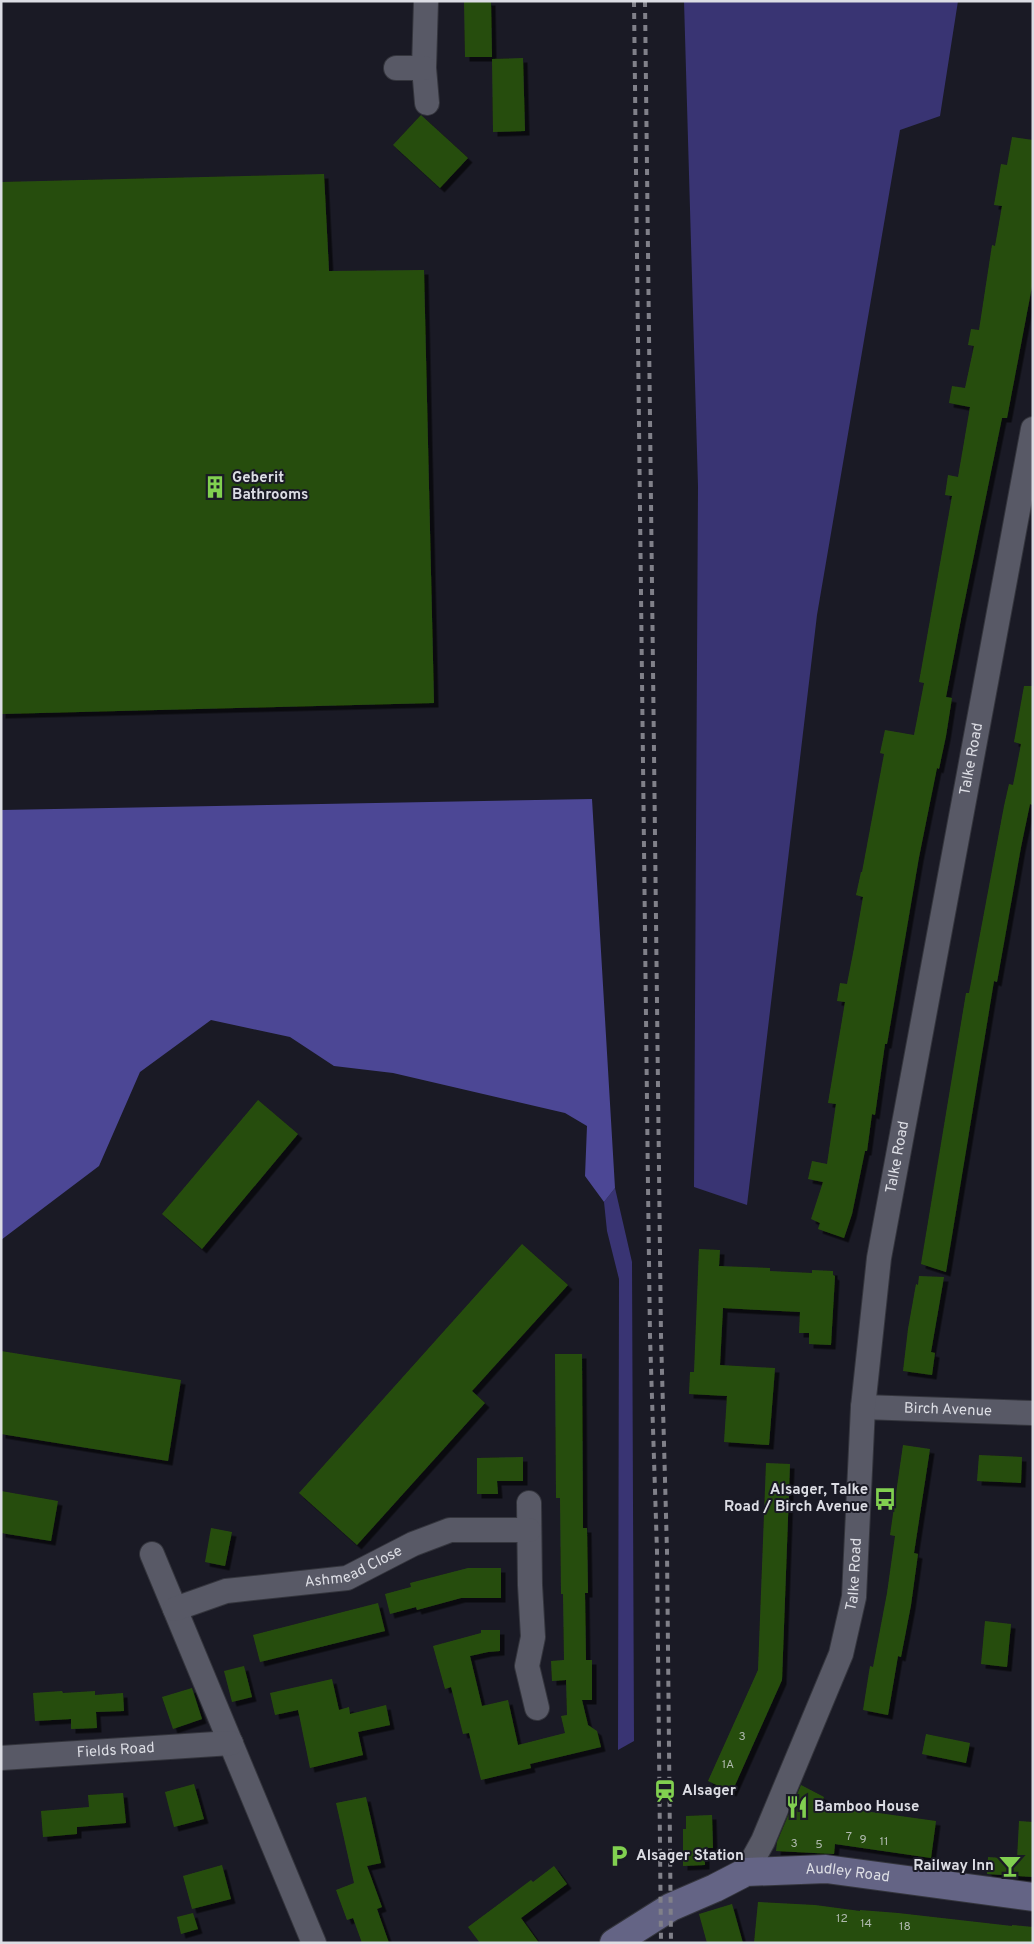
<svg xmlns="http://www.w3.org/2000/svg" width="1034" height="1944" font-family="Overpass,sans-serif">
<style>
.green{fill:#393473}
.forest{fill:#4c4795}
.building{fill:#284d0e;filter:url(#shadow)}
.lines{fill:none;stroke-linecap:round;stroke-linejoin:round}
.street-casing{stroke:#34353d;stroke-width:26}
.secondary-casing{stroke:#34353d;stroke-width:30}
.street{stroke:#585966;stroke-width:24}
.secondary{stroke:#646485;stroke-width:28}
.rail{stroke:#808089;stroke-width:4;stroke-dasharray:6 6;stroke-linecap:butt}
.labels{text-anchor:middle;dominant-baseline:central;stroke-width:4;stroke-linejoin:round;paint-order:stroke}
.number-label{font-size:12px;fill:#afb9ae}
.poi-label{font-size:15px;font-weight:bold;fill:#dcdde4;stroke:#1a1a25;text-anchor:start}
.street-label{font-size:15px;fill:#dcdde4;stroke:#1a1a25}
</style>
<defs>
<filter id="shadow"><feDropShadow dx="4.5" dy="4.5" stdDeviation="0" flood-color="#0009"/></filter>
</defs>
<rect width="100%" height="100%" fill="#1a1a25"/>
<g class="green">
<polygon points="684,1 958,1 940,116 900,130 817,615 747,1205 694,1187 698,486"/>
<polygon points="615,1188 632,1262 634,1741 618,1750 619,1279 607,1231 604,1202"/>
</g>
<polygon class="forest" points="592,799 615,1188 604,1202 585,1176 587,1126 565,1113 393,1073 334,1066 290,1037 211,1020 140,1072 99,1166 1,1240 1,810"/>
<g class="building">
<polygon points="464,1 491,1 492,57 465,57"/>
<polygon points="523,58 525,131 493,132 492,59"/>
<polygon points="421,115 468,158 440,188 393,145"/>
<polygon points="1012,137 1033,140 1033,281 1007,418 1002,418 961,619 946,697 952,698 946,736 939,769 937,768 919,857 887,1044 885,1044 875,1115 872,1114 867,1151 865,1151 852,1214 844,1238 818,1229 820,1223 811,1219 823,1182 808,1179 812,1161 827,1164 836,1104 828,1103 845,1002 837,1001 840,983 847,984 854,948 863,897 856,895 861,872 862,872 884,754 880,753 885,730 914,735 924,683 919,682 952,496 945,495 948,475 958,477 970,407 949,403 952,386 965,388 974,346 968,345 971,329 979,330 992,245 995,246 1002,206 994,205 1001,164 1007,165"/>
<polygon points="324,174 329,271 424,270 434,703 1,714 1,182"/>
<polygon points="1024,686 1033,686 1033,805 1030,804 1021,847 997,982 994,981 946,1272 921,1264 966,993 969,993 1004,806 1009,784 1013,785 1021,744 1014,742"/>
<polygon points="258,1100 298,1134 202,1249 162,1214"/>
<polygon points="522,1244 568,1285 472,1391 485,1403 357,1545 299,1493"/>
<polygon points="699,1249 720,1250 719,1266 770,1268 770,1271 812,1273 812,1270 833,1271 833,1275 835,1276 831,1345 809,1344 809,1333 799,1333 800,1312 723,1308 720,1365 775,1368 769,1445 724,1442 727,1396 689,1394 690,1372 694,1372"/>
<polygon points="919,1276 944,1277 931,1352 935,1353 932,1375 903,1371 908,1329 916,1284 918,1285"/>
<polygon points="1,1351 181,1380 168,1461 1,1434"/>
<polygon points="555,1354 582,1354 583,1528 587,1528 588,1593 585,1593 586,1660 592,1660 592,1700 582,1700 588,1725 597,1731 601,1747 530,1764 531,1768 481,1780 469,1733 463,1734 451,1687 445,1689 433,1646 481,1633 481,1630 500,1630 500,1651 488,1652 470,1656 482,1706 508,1700 518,1745 565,1733 561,1716 567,1715 566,1680 552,1681 551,1661 564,1660 563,1594 561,1594 560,1498 556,1498"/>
<polygon points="903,1445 930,1449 914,1553 918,1554 911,1605 901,1657 898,1656 888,1715 863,1710 870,1666 873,1667 887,1593 895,1536 890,1535"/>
<polygon points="979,1455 1022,1457 1021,1483 977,1481"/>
<polygon points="523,1457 523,1481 497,1481 498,1494 477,1494 477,1458"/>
<polygon points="766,1463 790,1464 782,1680 732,1792 708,1781 758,1670"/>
<polygon points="1,1491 58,1501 51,1541 1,1533"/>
<polygon points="211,1528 232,1532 225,1566 205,1562"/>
<polygon points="468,1568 501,1568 501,1598 461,1598 417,1610 416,1607 390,1614 385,1594 411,1587 410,1583"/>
<polygon points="378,1603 385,1631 260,1662 253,1635"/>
<polygon points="985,1621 1011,1624 1007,1667 981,1664"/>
<polygon points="244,1666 252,1697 232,1702 224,1671"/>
<polygon points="332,1679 339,1710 349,1707 350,1714 386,1705 390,1725 358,1732 363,1755 310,1768 298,1710 275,1715 270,1693"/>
<polygon points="192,1688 202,1719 173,1729 162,1697"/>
<polygon points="62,1691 63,1693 95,1691 95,1695 123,1693 124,1711 96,1712 97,1728 71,1729 71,1719 35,1721 33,1693"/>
<polygon points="926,1734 970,1743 966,1763 922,1754"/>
<polygon points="194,1784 204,1819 174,1827 165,1792"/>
<polygon points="801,1785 824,1797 821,1805 936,1821 931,1858 835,1844 834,1854 776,1851 777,1842"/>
<polygon points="123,1793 126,1823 77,1827 77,1834 43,1837 41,1811 89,1807 88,1795"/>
<polygon points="366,1797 381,1863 367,1866 382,1907 377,1909 389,1943 362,1943 353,1918 347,1920 336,1890 354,1883 336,1803"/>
<polygon points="712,1815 713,1848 705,1848 705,1865 683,1866 683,1829 686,1829 686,1816"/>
<polygon points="1019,1821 1033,1822 1033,1877 987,1874 988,1857 1017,1859"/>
<polygon points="222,1865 231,1899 192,1909 183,1876"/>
<polygon points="554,1866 567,1884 521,1918 539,1943 480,1943 468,1927 531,1880 533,1882"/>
<polygon points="758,1902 815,1905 860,1911 860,1910 898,1913 1012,1926 1012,1925 1033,1927 1033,1943 754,1943"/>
<polygon points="732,1904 743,1943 707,1943 699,1914"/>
<polygon points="193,1913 198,1929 181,1934 177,1917"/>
</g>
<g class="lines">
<defs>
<g id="street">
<polyline points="426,1 424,68 427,103"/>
<polyline points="396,68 424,68"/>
<path id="s1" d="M 863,1407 L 1033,1413"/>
<polyline points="529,1503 530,1585 533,1637 527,1666 537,1708"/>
<polyline points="152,1554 314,1943"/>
<path id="s2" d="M 175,1609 L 226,1591 L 347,1578 L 413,1544 L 450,1530 L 529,1530"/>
<path id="s3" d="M 1,1758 L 231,1743"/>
<path id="s4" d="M 746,1872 L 763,1841 L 841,1654 L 854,1597 L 863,1407 L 879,1258 L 1033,429"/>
</g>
<g id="secondary">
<path id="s5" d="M 614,1943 L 671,1907 L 715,1888 L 746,1872 L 826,1869 L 1033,1897"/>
</g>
</defs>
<use href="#street" class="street-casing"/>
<use href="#secondary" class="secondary-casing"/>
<use href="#street" class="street"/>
<use href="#secondary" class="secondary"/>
<g class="rail">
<polyline points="634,1 648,1186 650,1336 657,1551 661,1943"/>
<polyline points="645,1 661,1336 667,1551 671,1943"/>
</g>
</g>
<defs>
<symbol id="building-bare" viewBox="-9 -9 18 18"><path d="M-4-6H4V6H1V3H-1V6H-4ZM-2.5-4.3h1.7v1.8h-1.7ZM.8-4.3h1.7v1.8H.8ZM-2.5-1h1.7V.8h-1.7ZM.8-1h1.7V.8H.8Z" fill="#81d050" stroke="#1a1a25" stroke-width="2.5" paint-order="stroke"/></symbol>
<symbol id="bus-bare" viewBox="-9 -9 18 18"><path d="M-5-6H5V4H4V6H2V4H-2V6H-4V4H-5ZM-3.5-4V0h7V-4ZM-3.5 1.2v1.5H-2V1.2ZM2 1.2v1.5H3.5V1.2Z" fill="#81d050" stroke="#1a1a25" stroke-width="2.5" paint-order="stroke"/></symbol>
<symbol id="station-bare" viewBox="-9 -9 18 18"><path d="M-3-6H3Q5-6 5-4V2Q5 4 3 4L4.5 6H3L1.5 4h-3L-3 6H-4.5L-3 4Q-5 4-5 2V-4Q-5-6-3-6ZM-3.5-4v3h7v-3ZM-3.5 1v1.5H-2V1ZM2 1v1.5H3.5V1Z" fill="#81d050" stroke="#1a1a25" stroke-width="2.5" paint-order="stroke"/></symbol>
<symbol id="restaurant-bare" viewBox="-9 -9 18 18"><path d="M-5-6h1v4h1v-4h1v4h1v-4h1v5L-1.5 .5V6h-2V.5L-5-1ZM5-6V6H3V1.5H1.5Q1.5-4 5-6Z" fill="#81d050" stroke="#1a1a25" stroke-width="2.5" paint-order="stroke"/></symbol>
<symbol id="parking-bare" viewBox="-9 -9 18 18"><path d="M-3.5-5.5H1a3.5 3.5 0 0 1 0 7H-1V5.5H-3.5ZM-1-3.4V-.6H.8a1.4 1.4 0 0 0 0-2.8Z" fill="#81d050" stroke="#1a1a25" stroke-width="2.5" paint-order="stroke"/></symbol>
<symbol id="bar-bare" viewBox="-9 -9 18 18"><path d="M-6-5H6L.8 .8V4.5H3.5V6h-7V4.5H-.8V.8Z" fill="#81d050" stroke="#1a1a25" stroke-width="2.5" paint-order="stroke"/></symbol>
</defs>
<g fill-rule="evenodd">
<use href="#building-bare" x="199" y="471" width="32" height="32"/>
<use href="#bus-bare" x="869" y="1483" width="32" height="32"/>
<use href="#station-bare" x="649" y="1775" width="32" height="32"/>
<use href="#restaurant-bare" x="781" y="1791" width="32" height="32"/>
<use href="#parking-bare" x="603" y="1840" width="32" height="32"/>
<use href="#bar-bare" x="994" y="1850" width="32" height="32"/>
</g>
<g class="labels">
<g class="number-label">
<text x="742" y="1737">3</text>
<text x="728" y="1765">1A</text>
<text x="849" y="1837">7</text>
<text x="863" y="1840">9</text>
<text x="884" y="1842">11</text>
<text x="794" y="1844">3</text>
<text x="819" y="1845">5</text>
<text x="842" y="1919">12</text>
<text x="866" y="1924">14</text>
<text x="905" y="1927">18</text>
</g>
<g class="poi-label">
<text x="232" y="478">Geberit<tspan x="232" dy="17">Bathrooms</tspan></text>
<text x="868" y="1490" text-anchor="end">Alsager, Talke<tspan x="868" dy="17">Road / Birch Avenue</tspan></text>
<text x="682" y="1791">Alsager</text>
<text x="814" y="1807">Bamboo House</text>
<text x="636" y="1856">Alsager Station</text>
<text x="994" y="1866" text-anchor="end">Railway Inn</text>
</g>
<g class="street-label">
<text stroke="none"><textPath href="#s4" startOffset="1144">Talke Road</textPath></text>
<text stroke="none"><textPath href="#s4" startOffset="739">Talke Road</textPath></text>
<text stroke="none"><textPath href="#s1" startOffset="85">Birch Avenue</textPath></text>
<text stroke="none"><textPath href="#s2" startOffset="185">Ashmead Close</textPath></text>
<text stroke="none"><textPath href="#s4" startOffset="319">Talke Road</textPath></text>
<text stroke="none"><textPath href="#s3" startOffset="115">Fields Road</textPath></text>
<text stroke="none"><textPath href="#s5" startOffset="252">Audley Road</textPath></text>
</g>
</g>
<rect width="1034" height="1944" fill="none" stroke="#dcdde4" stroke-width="5"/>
</svg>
